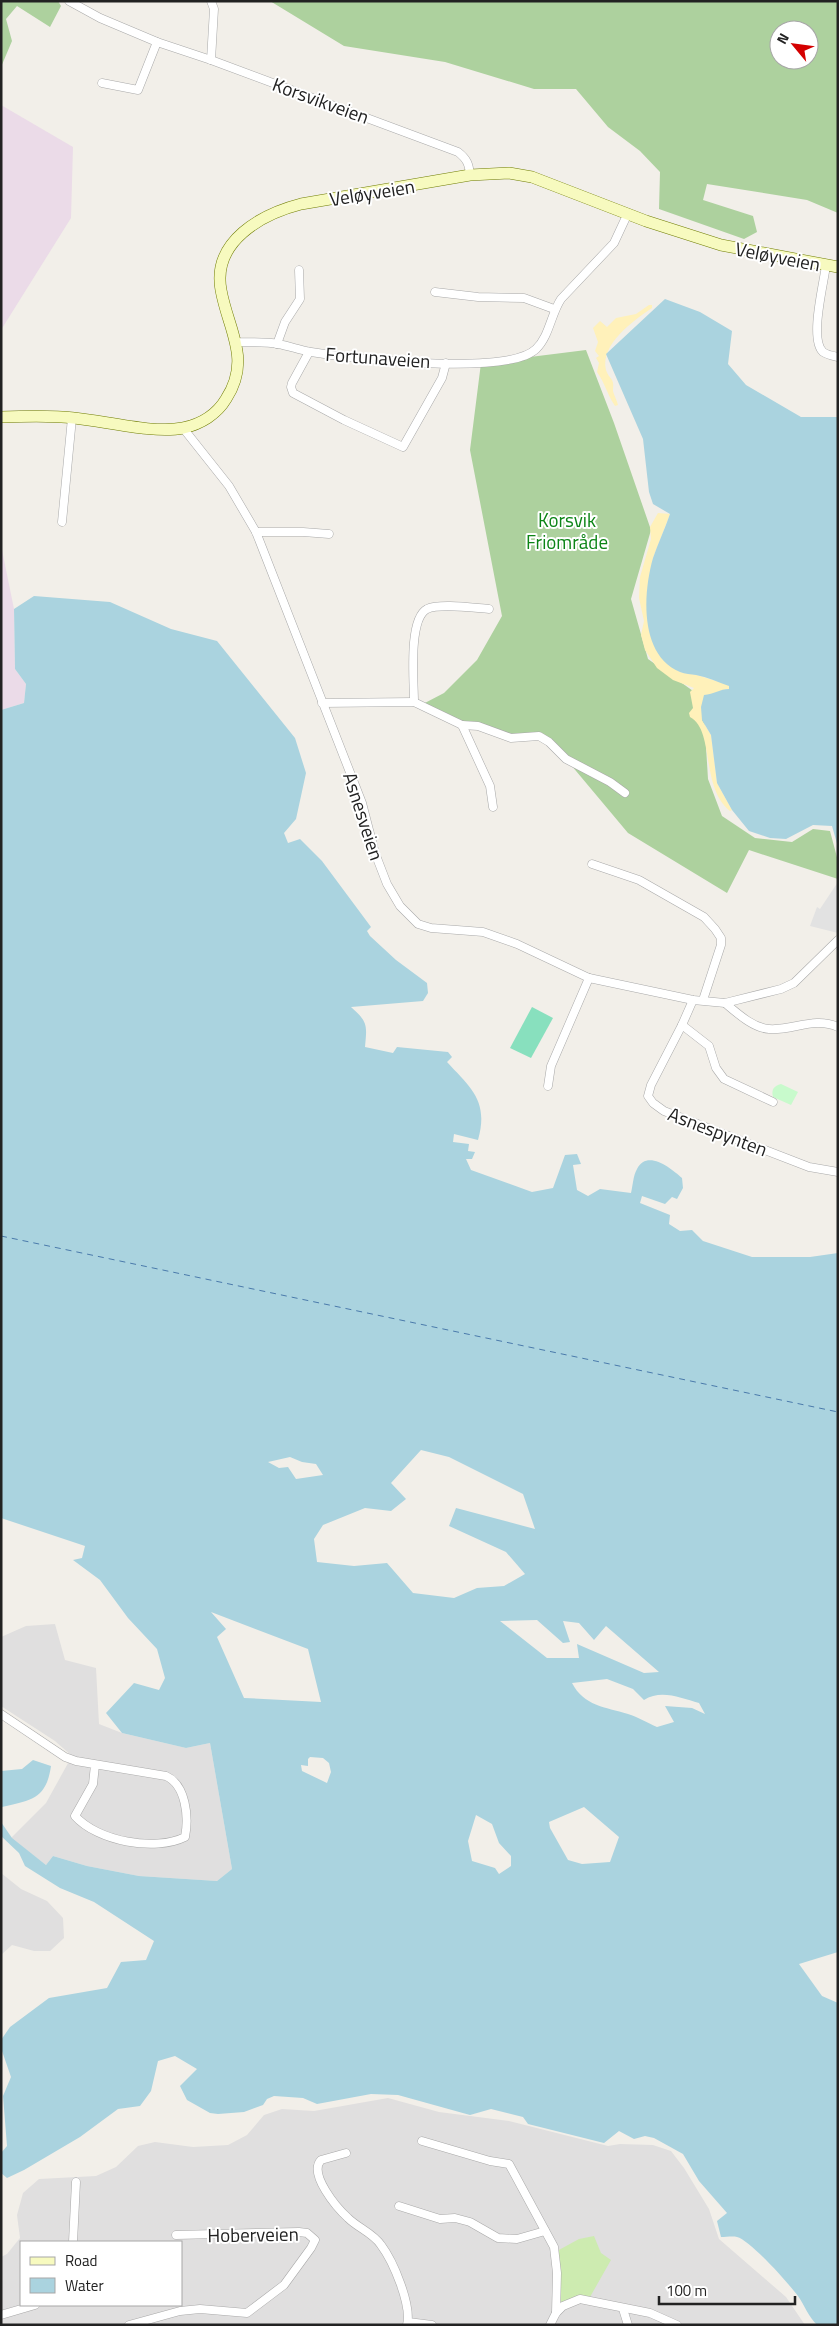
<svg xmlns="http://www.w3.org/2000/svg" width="839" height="2326" font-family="'Titillium Web',sans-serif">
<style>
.residential{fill:#e0dfdf;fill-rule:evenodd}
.industrial{fill:#ebdbe8}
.grass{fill:#cdebb0}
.forest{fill:#add19e;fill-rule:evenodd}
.sand{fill:#fff1ba}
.park{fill:#c8facc}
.pitch{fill:#88e0be}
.parking{fill:#e2e2e2}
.water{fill:#aad3df;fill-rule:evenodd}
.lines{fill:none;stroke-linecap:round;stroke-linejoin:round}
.ferry{stroke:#4a7aab;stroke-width:1;stroke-dasharray:6 5;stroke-linecap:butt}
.minor-casing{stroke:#a9a9a9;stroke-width:9}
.secondary-casing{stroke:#707d05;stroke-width:12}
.minor{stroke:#fff;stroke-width:8}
.secondary{stroke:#f7fabf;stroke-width:11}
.labels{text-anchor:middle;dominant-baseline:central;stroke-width:4;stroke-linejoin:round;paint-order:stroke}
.street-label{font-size:19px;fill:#222;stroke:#fff}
.park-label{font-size:19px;fill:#0c8416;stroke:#fff}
</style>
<rect width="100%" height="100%" fill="#f2efe9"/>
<g class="residential">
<polygon points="55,1624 65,1660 96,1668 99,1724 122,1733 186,1748 210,1743 232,1869 217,1881 139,1876 87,1866 53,1856 46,1865 11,1838 46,1803 72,1756 55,1741 1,1706 1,1637 26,1626"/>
<polygon points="1,1873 21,1889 47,1901 63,1918 64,1938 50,1951 34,1951 12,1945 1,1955"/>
<path d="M 388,2098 L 439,2112 L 509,2121 L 608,2146 L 620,2144 L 653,2145 L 671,2151 L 684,2168 L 709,2209 L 719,2239 L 786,2297 L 805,2325 L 1,2325 L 1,2257 L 7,2254 L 20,2238 L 17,2215 L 23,2193 L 39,2179 L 96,2176 L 116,2167 L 138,2146 L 155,2142 L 193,2147 L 228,2145 L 247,2135 L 264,2115 L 282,2109 L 314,2111 ZM 21,2242 L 181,2242 L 181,2305 L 21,2305 Z"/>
</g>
<g class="industrial">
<polygon points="1,105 73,147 71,218 1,330"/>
<polygon points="1,545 14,609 15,669 26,684 24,703 1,710"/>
</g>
<path class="grass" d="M 594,2236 L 601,2253 L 611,2260 L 590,2297 C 581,2297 566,2303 559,2302 L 557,2251 L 579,2239 Z"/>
<g class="forest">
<polygon points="1,1 58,1 61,6 50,27 17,6 6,19 12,41 1,67"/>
<path d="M 270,1 L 838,1 L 838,213 L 807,200 L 707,184 L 703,200 L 753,216 L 757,232 L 744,239 L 659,209 L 660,172 L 640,151 L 608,127 L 576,89 L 534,89 L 445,62 L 344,46 ZM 779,30 L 809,30 L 809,60 L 779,60 Z"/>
<polygon points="586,350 614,423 651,530 631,599 648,659 703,698 708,779 722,816 755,838 792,842 813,829 830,831 838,861 838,879 749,850 727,893 628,833 566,759 534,735 516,738 462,725 421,705 444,693 477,660 502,616 470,450 481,363"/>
</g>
<g class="sand">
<path d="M 649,305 L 652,305 L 652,308 C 633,321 600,344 606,370 C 607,374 610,377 612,380 C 614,384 613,387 613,391 C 614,396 617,400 618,405 L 615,406 C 607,394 605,383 597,372 L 599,363 L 596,358 L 599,356 L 595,351 L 598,342 L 593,328 L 600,321 L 607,327 L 616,318 L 636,314 Z"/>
<path d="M 658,513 L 670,514 L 653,558 L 647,593 L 648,614 L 650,632 L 680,672 L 697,675 L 729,685 L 730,689 C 712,689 709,706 702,720 L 711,735 L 717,783 L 732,810 L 730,811 C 700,787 715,730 690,717 L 689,713 L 693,708 L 690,692 L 694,688 L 673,680 L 657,668 L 645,650 L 641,635 L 644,621 L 639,598 L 640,577 L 651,539 L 650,527 Z"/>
</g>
<path class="park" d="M 781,1084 L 798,1092 L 791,1105 L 773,1097 C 771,1089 774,1086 781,1084 Z"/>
<polygon class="pitch" points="532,1007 553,1018 531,1058 510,1048"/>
<polygon class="parking" points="838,882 838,933 810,926 817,907 820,909"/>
<g class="water">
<path d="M 665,299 L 700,312 L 732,331 L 728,364 L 746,385 L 801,417 L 838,417 L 838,847 L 832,826 L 813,825 L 786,839 L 770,838 L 749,831 L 732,810 L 717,783 L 711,735 L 702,720 L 701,707 L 704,695 C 714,694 720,689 729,689 L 729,686 C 718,682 707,677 696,675 C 691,674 685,674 680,672 C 639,655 643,593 653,558 C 658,543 665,529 670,514 L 653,504 L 649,492 L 643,439 L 606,354 Z"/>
<path d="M 34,596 L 110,602 L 171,629 L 217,641 L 295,738 L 306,773 L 296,819 L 284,833 L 288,843 L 300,839 L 322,861 L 371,927 L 367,931 L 370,936 L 396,960 L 427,983 L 428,993 L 423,1001 L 351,1007 C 368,1022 367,1025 365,1047 L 393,1053 L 397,1047 L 448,1052 L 452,1057 L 447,1062 C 471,1088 489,1101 478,1140 L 454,1134 L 453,1142 L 469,1144 L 468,1151 L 475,1152 L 472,1159 L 466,1159 L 471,1170 L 532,1192 L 553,1188 L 565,1155 L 577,1154 L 581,1164 L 573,1165 L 577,1190 L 588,1196 L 600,1189 L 631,1193 C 633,1185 633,1176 637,1169 C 647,1149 671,1168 682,1178 L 683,1188 L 677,1199 L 672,1197 L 665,1204 L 642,1196 L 640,1203 L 670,1215 L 669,1224 L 680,1231 L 692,1230 L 703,1241 L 752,1257 L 810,1257 L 838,1253 L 838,1952 L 799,1964 L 822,1996 L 838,2003 L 838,2325 L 817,2325 C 808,2316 805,2306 798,2296 C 789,2284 750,2240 737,2237 C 733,2236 726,2237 721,2237 L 717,2221 L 727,2213 L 699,2181 L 683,2154 L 654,2138 L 645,2136 L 634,2139 L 619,2131 L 604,2143 L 528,2124 L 523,2117 L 491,2109 L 470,2115 L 398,2095 L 371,2094 L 317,2104 L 303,2098 L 274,2096 L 267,2099 L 263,2105 L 244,2112 L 218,2114 L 210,2113 L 187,2100 L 180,2086 L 197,2069 L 175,2056 L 158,2061 L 151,2091 L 140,2106 L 118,2109 L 80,2137 L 24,2170 L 7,2178 L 1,2173 L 1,2153 L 7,2146 L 3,2096 L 11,2077 L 1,2048 L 1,2040 L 10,2027 L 49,1998 L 107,1988 L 121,1962 L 146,1960 L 154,1941 L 94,1902 L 60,1888 L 25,1866 L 19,1853 L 1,1836 L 1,1822 L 12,1838 L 46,1865 L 53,1856 L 87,1866 L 139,1876 L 217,1881 L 232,1869 L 210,1743 L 186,1748 L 122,1733 L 106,1713 L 134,1683 L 159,1690 L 165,1678 L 157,1649 L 128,1618 L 100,1580 L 73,1560 L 82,1558 L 85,1546 L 1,1518 L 1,710 L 24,703 L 26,684 L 15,669 L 14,609 ZM 421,1450 L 449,1457 L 523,1494 L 535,1529 L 456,1508 L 449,1526 L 506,1552 L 525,1574 L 504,1586 L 477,1588 L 454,1598 L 413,1593 L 387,1563 L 354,1566 L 317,1562 L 314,1539 L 323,1525 L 365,1508 L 391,1511 L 406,1499 L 391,1483 ZM 290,1457 L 302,1462 L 316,1464 L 323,1475 L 296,1479 L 288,1467 L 279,1468 L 268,1462 ZM 211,1612 L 308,1649 L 321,1702 L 244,1698 L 217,1637 L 226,1629 ZM 537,1620 L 563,1643 L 570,1642 L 563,1621 L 579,1623 L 594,1640 L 606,1626 L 659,1672 L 644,1673 L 577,1644 L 579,1658 L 547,1658 L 500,1621 ZM 607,1679 L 633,1689 L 644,1700 C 661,1689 681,1698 699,1703 L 705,1714 L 692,1708 L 665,1706 L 674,1722 L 657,1727 C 648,1723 638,1717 628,1714 C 605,1707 584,1706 572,1683 ZM 310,1757 L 323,1758 L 329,1763 L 331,1772 L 327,1783 L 302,1771 L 301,1765 L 308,1766 L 308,1759 ZM 584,1807 L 619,1837 L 610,1862 L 582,1864 L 568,1860 L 550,1828 L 549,1822 ZM 476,1815 L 492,1824 L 499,1843 L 511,1856 L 511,1866 L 499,1874 L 495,1868 L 472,1861 L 468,1841 Z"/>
<path d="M 33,1760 L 51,1766 C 46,1800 31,1800 2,1807 L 1,1809 L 1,1771 L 22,1769 Z"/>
</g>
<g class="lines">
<polyline class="ferry" points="1,1236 838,1412"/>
<defs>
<g id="minor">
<path d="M 69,1 L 100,18 L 157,42 L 211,60 L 458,152 C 467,159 469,164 470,175"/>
<polyline points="211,60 214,9 211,1"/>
<polyline points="102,83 138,90 157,42"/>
<path d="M 826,265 C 824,283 809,339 823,352 C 827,355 833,356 838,357"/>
<polyline points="435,292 478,297 524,298 554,309"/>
<path d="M 236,342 C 250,343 265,341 278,344 C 289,346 300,350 311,352 C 352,359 508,376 536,349 C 549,337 551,314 561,299 L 614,243 L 628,213"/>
<polyline points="277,344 285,322 300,299 299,270"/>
<polyline points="309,352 292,383 291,387 293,393 344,420 403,447 442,378 446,363"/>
<polyline points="183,428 229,486 256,532 362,803 375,853 387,884 400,906 418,924 431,928 483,932 517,944 589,978 693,1000 725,1003 781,989 794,983 838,940"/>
<polyline points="62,522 72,418"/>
<polyline points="256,532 303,532 329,534"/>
<path d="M 414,702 C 414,682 408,619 427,609 C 440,603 474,608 489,609"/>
<polyline points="322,703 414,702 462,725 490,786 493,807"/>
<polyline points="462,725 478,726 511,738 539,736 549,742 566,759 610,782 625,793"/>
<polyline points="592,864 639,880 704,917 715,929 721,938 721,945 703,1000"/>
<polyline points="693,1000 682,1025 709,1046 716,1068 724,1079 773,1102"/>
<path d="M 725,1003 C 737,1013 753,1028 769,1029 C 793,1031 814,1016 838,1027"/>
<polyline points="682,1025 651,1085 648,1096 653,1103 664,1111 809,1167 838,1172"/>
<polyline points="548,1086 551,1066 589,978"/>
<path d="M 1,1714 L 65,1757 L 76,1761 L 166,1776 C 186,1785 189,1817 185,1837 C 155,1852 97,1841 75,1816 L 93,1784 L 95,1765"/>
<polyline points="422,2141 490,2161 509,2164 554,2247 557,2273 556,2313"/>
<path d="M 346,2153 L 321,2160 C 308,2174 337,2208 348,2218 C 358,2228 373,2233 381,2245 C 393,2261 412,2305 407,2325"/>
<polyline points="399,2206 440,2219 455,2218 470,2222 498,2238 517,2239 545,2231"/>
<polyline points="73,2242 76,2182"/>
<polyline points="623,2309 628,2325"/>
<polyline points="1,2315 35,2305"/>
<polyline points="408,2322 432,2325"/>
<polyline points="129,2325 180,2311 200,2309 247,2313 284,2285 311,2248 315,2240 307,2233 299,2232 176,2235"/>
<polyline points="550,2325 556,2313 563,2306 580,2299 650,2313 677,2325"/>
</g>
<path id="secondary" d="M 1,417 C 25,416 50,415 74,418 C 105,421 154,434 183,428 C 201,424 217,414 226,399 C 252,359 228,330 221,290 C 212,241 262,214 301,204 L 470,175 L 509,173 L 532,177 L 646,221 L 721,245 L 838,267"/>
</defs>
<use href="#minor" class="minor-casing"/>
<use href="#secondary" class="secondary-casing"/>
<use href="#minor" class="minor"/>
<use href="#secondary" class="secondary"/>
</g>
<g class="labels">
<g class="street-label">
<text transform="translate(321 100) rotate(20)">Korsvikveien</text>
<text transform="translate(372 192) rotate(-9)">Veløyveien</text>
<text transform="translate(778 256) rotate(11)">Veløyveien</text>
<text transform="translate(378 357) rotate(4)">Fortunaveien</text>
<text transform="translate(364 816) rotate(72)">Asnesveien</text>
<text transform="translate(718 1131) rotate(21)">Asnespynten</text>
<text transform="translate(253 2234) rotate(-1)">Hoberveien</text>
</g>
<g class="park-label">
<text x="567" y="519">Korsvik<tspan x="567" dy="22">Friområde</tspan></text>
</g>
</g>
<rect width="839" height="2326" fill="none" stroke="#222222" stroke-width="5"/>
<rect x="20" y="2241" width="162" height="65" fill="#ffffff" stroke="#a7a7a7"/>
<rect x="30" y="2257" width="25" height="8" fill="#f7fabf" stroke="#a7a7a7"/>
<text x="65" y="2266" font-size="15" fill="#222222">Road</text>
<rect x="30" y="2278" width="25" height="15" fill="#aad3df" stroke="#a7a7a7"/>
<text x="65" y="2291" font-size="15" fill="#222222">Water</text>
<g transform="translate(794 45) rotate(299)"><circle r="24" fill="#ffffff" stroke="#a7a7a7"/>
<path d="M0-4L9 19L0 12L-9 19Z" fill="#d40000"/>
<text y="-8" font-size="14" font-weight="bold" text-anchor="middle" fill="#222222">N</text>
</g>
<path d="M659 2296v8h136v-8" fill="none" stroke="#222222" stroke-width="2.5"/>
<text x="666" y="2296" font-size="15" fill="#222222" stroke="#ffffff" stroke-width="4" paint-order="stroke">100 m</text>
</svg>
